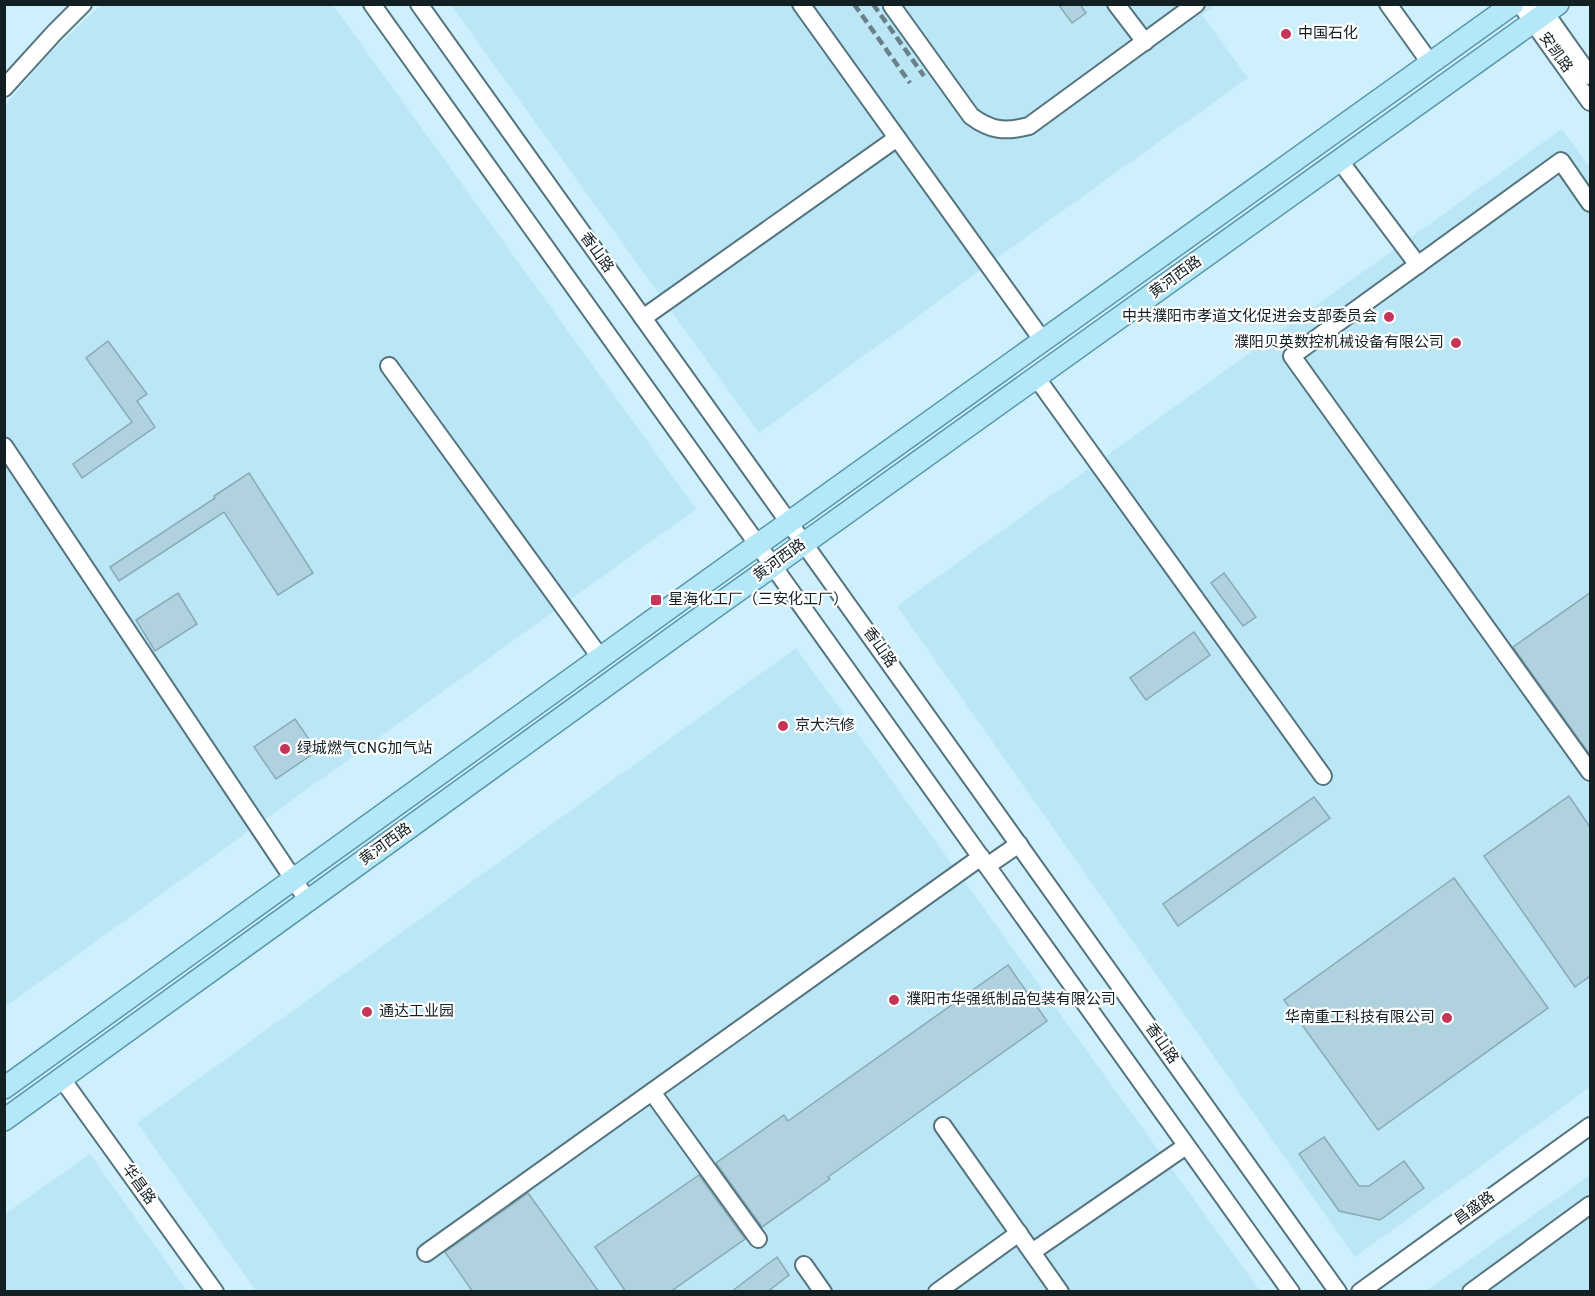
<svg xmlns="http://www.w3.org/2000/svg" width="1595" height="1296" font-family="Overpass,'Noto Sans SC',sans-serif">
<style>
.built{fill:#bbe6f6}
.building{fill:#b0d2de;stroke:#89aab5;stroke-width:1.5}
.lines{fill:none;stroke-linecap:round;stroke-linejoin:round}
.minor-casing{stroke:#54747f;stroke-width:20}
.major-casing{stroke:#5b97aa;stroke-width:24}
.minor{stroke:#fff;stroke-width:16}
.major{stroke:#b4e7f8;stroke-width:21}
.rail{stroke:#698188;stroke-width:4.5;stroke-dasharray:9 4.5;stroke-linecap:butt}
.poi-dot{fill:#c43558;stroke:#fff;stroke-width:2}
.labels{text-anchor:middle;dominant-baseline:central;stroke-width:4.5;stroke-linejoin:round;paint-order:stroke}
.poi-label{font-size:15px;fill:#121f23;stroke:#fff;text-anchor:start}
.street-label{font-size:15px;fill:#121f23;stroke:#fff}
</style>
<rect width="100%" height="100%" fill="#cdf0fc"/>
<g class="built">
<polygon points="101,5 333,5 696,509 5,1007 4,107 48,55"/>
<polygon points="451,5 1216,5 1202,15 1248,78 1001,255 759,433"/>
<polygon points="1562,129 1590,168 1590,1087 1355,1257 897,606"/>
<polygon points="796,648 1260,1291 256,1291 137,1123"/>
<polygon points="90,1154 187,1291 5,1291 5,1214"/>
<polygon points="1590,1175 1590,1291 1426,1291"/>
</g>
<g class="building">
<polygon points="1058,4 1080,4 1086,13 1072,23"/>
<polygon points="108,341 147,394 137,401 155,427 82,478 73,464 132,422 86,358"/>
<polygon points="249,473 313,573 278,595 224,512 119,581 110,567 215,498 214,496"/>
<polygon points="1224,573 1256,617 1243,626 1211,583"/>
<polygon points="178,593 197,624 155,651 136,620"/>
<polygon points="1590,593 1590,755 1513,647"/>
<polygon points="1194,632 1210,655 1146,700 1130,678"/>
<polygon points="295,719 317,751 276,779 254,747"/>
<polygon points="1569,796 1590,827 1590,976 1575,987 1484,856"/>
<polygon points="1314,797 1330,818 1178,926 1163,904"/>
<polygon points="1454,878 1548,1008 1378,1130 1284,1000"/>
<polygon points="1008,965 1047,1021 828,1177 830,1179 762,1227 716,1163 784,1115 788,1121"/>
<polygon points="1324,1137 1359,1186 1369,1186 1404,1161 1424,1188 1380,1220 1339,1211 1299,1154"/>
<polygon points="699,1175 745,1239 670,1292 626,1292 595,1247"/>
<polygon points="528,1193 599,1292 473,1292 445,1252"/>
<polygon points="777,1257 789,1275 767,1292 731,1292"/>
</g>
<g class="lines">
<defs>
<g id="minor">
<polyline points="372,4 1291,1292"/>
<polyline points="419,4 1338,1292"/>
<polyline points="801,4 1043,341"/>
<path d="M 893,4 L 892,6 L 971,116 C 991,131 1005,132 1029,126 L 1196,4"/>
<polyline points="1116,4 1145,42"/>
<polyline points="1388,4 1431,64"/>
<polyline points="1520,4 1590,102"/>
<polyline points="1539,4 1590,76"/>
<polyline points="4,88 55,32 83,4"/>
<polyline points="1340,161 1418,265"/>
<polyline points="1590,203 1561,161 1292,356 1590,772"/>
<polyline points="643,318 897,138"/>
<polyline points="389,366 600,657"/>
<polyline points="1036,377 1323,776"/>
<polyline points="4,446 308,901"/>
<polyline points="987,866 1019,844"/>
<polyline points="62,1079 215,1292"/>
<polyline points="652,1092 758,1239"/>
<polyline points="943,1126 1060,1292"/>
<polyline points="1032,1252 1186,1146"/>
<polyline points="426,1253 981,857"/>
<polyline points="804,1265 823,1292"/>
<polyline points="937,1292 1019,1233"/>
<polyline points="1360,1292 1590,1126"/>
<polyline points="1471,1292 1590,1205"/>
</g>
<g id="major">
<polyline points="4,1088 675,604 1513,4"/>
<polyline points="4,1120 690,625 1558,4"/>
</g>
</defs>
<use href="#minor" class="minor-casing"/>
<use href="#major" class="major-casing"/>
<use href="#minor" class="minor"/>
<use href="#major" class="major"/>
<g class="rail">
<polyline points="854,4 910,83"/>
<polyline points="873,4 924,76"/>
</g>
</g>
<g class="poi-dot">
<circle cx="1286" cy="34" r="6"/>
<circle cx="1389" cy="317" r="6"/>
<circle cx="1456" cy="343" r="6"/>
<rect x="650" y="594" width="12" height="12" rx="3"/>
<circle cx="783" cy="726" r="6"/>
<circle cx="285" cy="749" r="6"/>
<circle cx="894" cy="1000" r="6"/>
<circle cx="367" cy="1012" r="6"/>
<circle cx="1447" cy="1018" r="6"/>
</g>
<g class="labels">
<g class="poi-label">
<text x="1298" y="34">中国石化</text>
<text x="1377" y="317" text-anchor="end">中共濮阳市孝道文化促进会支部委员会</text>
<text x="1444" y="343" text-anchor="end">濮阳贝英数控机械设备有限公司</text>
<text x="668" y="600">星海化工厂（三安化工厂）</text>
<text x="795" y="726">京大汽修</text>
<text x="297" y="749">绿城燃气CNG加气站</text>
<text x="906" y="1000">濮阳市华强纸制品包装有限公司</text>
<text x="379" y="1012">通达工业园</text>
<text x="1435" y="1018" text-anchor="end">华南重工科技有限公司</text>
</g>
<g class="street-label">
<text transform="translate(1555 53) rotate(54)">安凯路</text>
<text transform="translate(596 253) rotate(54)">香山路</text>
<text transform="translate(1176 278) rotate(-36)">黄河西路</text>
<text transform="translate(780 561) rotate(-36)">黄河西路</text>
<text transform="translate(879 648) rotate(55)">香山路</text>
<text transform="translate(386 845) rotate(-36)">黄河西路</text>
<text transform="translate(1161 1044) rotate(55)">香山路</text>
<text transform="translate(138 1185) rotate(54)">华昌路</text>
<text transform="translate(1475 1209) rotate(-36)">昌盛路</text>
</g>
</g>
<rect width="1595" height="1296" fill="none" stroke="#121f23" stroke-width="12"/>
</svg>
